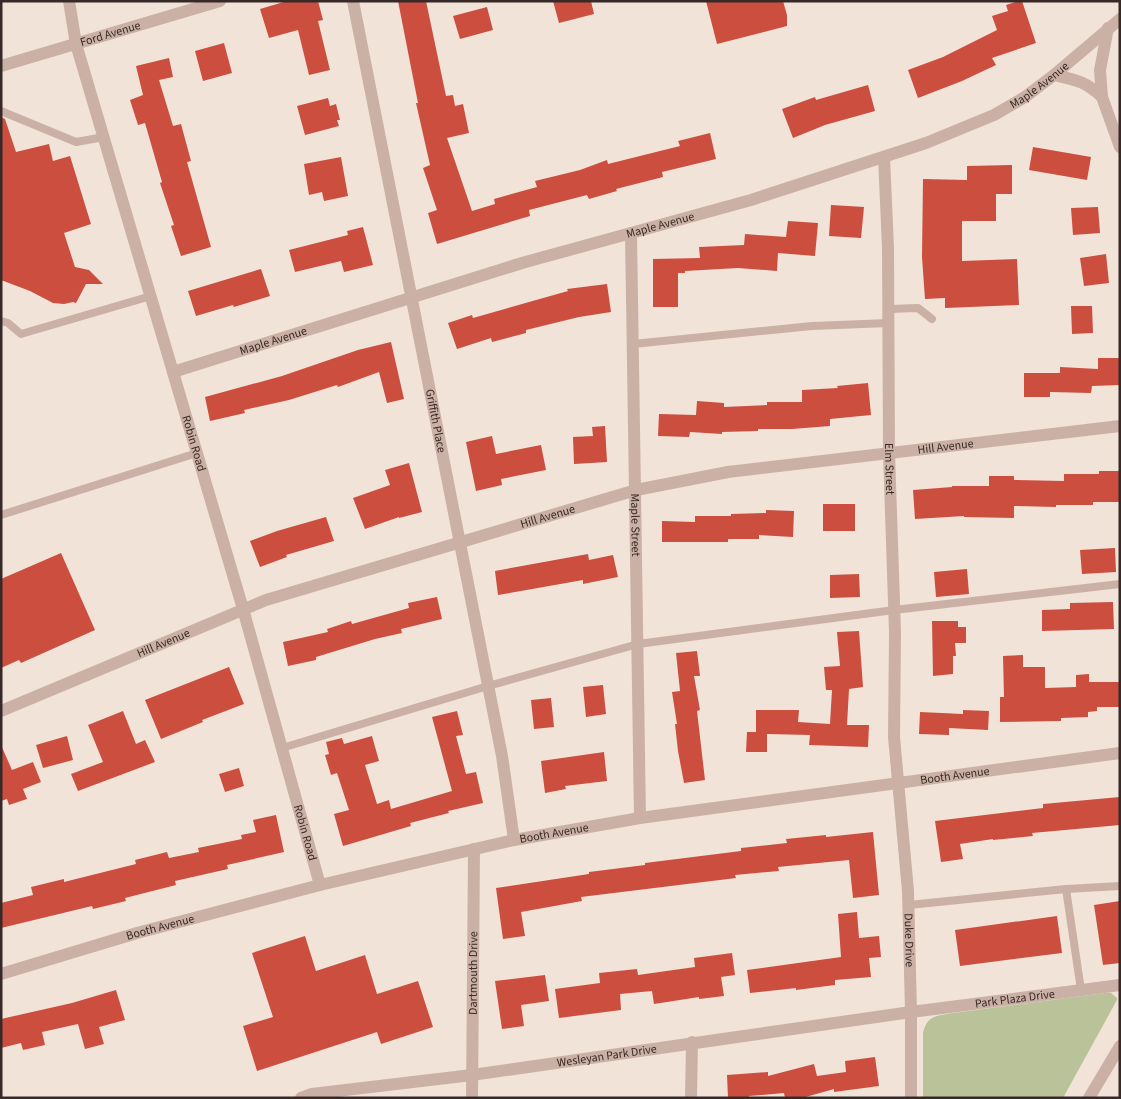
<svg xmlns="http://www.w3.org/2000/svg" width="1121" height="1099" font-family="'Source Sans 3',sans-serif">
<style>
.green{fill:#bac299}
.building{fill:#cb4e3f}
.lines{fill:none;stroke-linecap:round;stroke-linejoin:round}
.service{stroke:#cbb1a5;stroke-width:8}
.minor{stroke:#cbb1a5;stroke-width:12}
.tertiary{stroke:#cbb1a5;stroke-width:12}
.labels{text-anchor:middle;dominant-baseline:central;stroke-width:4.5;stroke-linejoin:round;paint-order:stroke}
.street-label{font-size:12px;fill:#362927;stroke:#faeee6}
</style>
<rect width="100%" height="100%" fill="#f2e3d9"/>
<path class="green" d="M 1105,993 L 1111,993 L 1117,998 L 1117,1000 L 1063,1098 L 923,1098 L 923,1033 C 927,1015 937,1016 953,1013 Z"/>
<g class="building">
<polygon points="287,1 318,1 323,20 318,21 330,70 309,75 298,30 269,38 260,9"/>
<polygon points="398,1 426,1 446,96 453,95 455,106 463,104 469,133 447,138 472,211 495,204 494,199 537,187 535,181 580,170 607,160 608,164 680,146 678,141 710,133 716,159 662,172 663,177 616,189 617,191 589,199 587,195 529,210 530,216 437,244 428,213 437,210 423,168 430,165 416,103 418,103"/>
<polygon points="553,1 591,1 594,14 559,23"/>
<polygon points="706,1 783,1 787,15 787,26 717,44"/>
<polygon points="1019,1 1022,1 1036,43 992,58 996,65 962,81 918,98 908,70 943,57 997,30 992,16 1008,11 1006,5"/>
<polygon points="487,7 493,30 460,39 453,16"/>
<polygon points="224,43 232,73 203,81 195,51"/>
<polygon points="169,58 173,77 159,80 173,126 181,124 191,161 187,162 211,247 181,256 171,226 174,225 160,183 162,182 145,123 138,125 130,100 143,95 136,66"/>
<polygon points="868,85 875,111 825,125 793,138 782,109 815,97 816,100"/>
<polygon points="328,98 330,106 336,104 340,120 337,120 339,126 305,135 297,106"/>
<polygon points="1,117 5,119 16,152 49,144 53,161 70,156 91,224 64,233 75,267 89,270 103,284 86,284 76,303 73,302 64,304 53,303 30,291 1,280"/>
<polygon points="1033,147 1091,157 1087,180 1029,170"/>
<polygon points="341,157 348,196 324,201 322,192 309,195 304,164"/>
<polygon points="1012,165 1012,194 996,194 996,221 962,221 962,261 1017,259 1019,305 945,308 945,298 925,299 922,257 923,179 967,180 967,166"/>
<polygon points="831,205 864,207 861,238 829,236"/>
<polygon points="1098,207 1100,233 1073,235 1071,208"/>
<polygon points="788,221 818,223 815,256 778,253 777,271 738,268 685,271 685,273 678,273 678,307 653,307 653,259 700,258 699,247 744,245 745,234 786,237"/>
<polygon points="363,227 373,265 344,272 341,261 295,272 289,250 348,235 347,231"/>
<polygon points="1106,254 1109,283 1084,286 1080,258"/>
<polygon points="261,269 270,296 234,307 233,305 196,316 188,291"/>
<polygon points="607,284 611,312 579,317 526,330 526,333 492,342 491,338 457,349 448,323 472,315 473,318 529,302 568,291 567,289"/>
<polygon points="1071,306 1092,306 1093,333 1072,334"/>
<polygon points="391,342 404,399 387,403 379,372 338,387 337,385 289,400 244,410 245,413 210,421 205,397 282,376 358,350"/>
<polygon points="1098,358 1120,358 1120,385 1092,386 1091,393 1050,392 1050,397 1024,397 1024,373 1060,373 1060,367 1098,369"/>
<polygon points="868,383 871,415 830,419 830,426 792,429 758,429 758,431 722,432 722,434 690,432 689,437 658,436 659,414 696,415 697,401 724,403 724,407 767,405 767,402 802,402 802,390 838,388 837,386"/>
<polygon points="605,426 607,462 574,464 573,437 593,436 592,427"/>
<polygon points="492,436 496,454 541,445 546,470 501,479 502,485 476,491 466,442"/>
<polygon points="409,463 422,512 399,518 399,517 365,529 353,498 390,485 385,470"/>
<polygon points="1099,471 1120,471 1120,502 1093,502 1093,505 1056,505 1056,507 1014,506 1014,518 964,517 964,516 915,519 913,490 952,487 952,486 989,486 989,476 1014,476 1014,480 1064,481 1064,474 1099,474"/>
<rect x="823" y="504" width="32" height="27"/>
<polygon points="766,510 794,511 793,537 759,535 759,539 728,539 728,542 662,542 662,521 695,522 695,516 731,516 731,514 766,513"/>
<polygon points="326,517 334,541 286,555 287,557 260,567 250,541 277,531"/>
<polygon points="1115,548 1116,572 1082,574 1080,550"/>
<polygon points="61,553 95,630 21,663 19,660 1,668 1,579"/>
<polygon points="588,554 589,560 613,555 618,577 583,584 583,580 498,595 495,571"/>
<polygon points="967,569 969,594 936,597 934,572"/>
<polygon points="859,574 860,597 830,598 830,575"/>
<polygon points="437,597 442,619 401,629 402,633 375,639 316,657 316,660 288,666 283,642 328,632 327,629 351,621 352,624 409,608 408,603"/>
<polygon points="1113,602 1114,629 1042,631 1042,610 1070,609 1070,603"/>
<polygon points="932,621 958,621 958,627 966,627 966,643 955,643 956,656 953,656 953,674 933,676"/>
<polygon points="859,631 863,687 849,689 847,725 869,725 868,747 809,745 810,735 767,734 767,752 746,752 747,732 756,732 756,710 799,710 798,722 830,724 832,690 826,690 824,667 840,666 837,632"/>
<polygon points="697,651 700,676 694,676 700,710 697,711 705,780 684,783 678,751 675,724 677,724 672,692 680,691 676,653"/>
<polygon points="1023,655 1023,667 1045,667 1045,688 1076,687 1076,675 1089,674 1089,682 1120,682 1120,707 1097,707 1097,711 1088,712 1088,717 1061,718 1061,721 1000,722 1000,697 1004,697 1003,656"/>
<polygon points="229,667 244,704 202,720 203,722 161,739 145,700"/>
<polygon points="603,685 606,714 586,717 583,687"/>
<polygon points="551,698 554,727 534,729 531,700"/>
<polygon points="963,710 989,711 988,730 949,728 949,735 919,734 920,712 963,714"/>
<polygon points="123,711 136,744 145,740 155,762 78,791 71,774 103,762 88,725"/>
<polygon points="457,711 463,735 456,736 466,774 476,772 483,803 448,811 449,813 410,823 411,826 343,846 334,814 349,810 337,773 331,775 325,755 329,754 326,742 342,738 344,744 372,736 379,761 365,765 377,804 389,800 391,809 452,791 432,717"/>
<polygon points="67,736 73,760 43,768 36,745"/>
<polygon points="1,745 12,770 33,762 41,782 23,789 27,799 9,805 7,799 1,801"/>
<polygon points="604,752 607,781 565,786 566,789 545,793 541,761"/>
<polygon points="239,768 244,786 225,792 219,774"/>
<polygon points="1120,797 1120,825 1032,833 1033,836 993,840 993,839 960,844 963,859 941,862 935,821 1043,808 1043,804"/>
<polygon points="276,815 284,852 227,865 228,869 175,881 176,885 125,898 126,901 93,909 92,906 1,928 1,903 33,895 31,887 64,879 64,882 136,864 135,860 167,852 169,858 199,852 198,848 242,839 241,835 256,832 253,820"/>
<polygon points="873,832 879,895 853,898 849,860 778,867 779,871 735,875 736,878 581,897 582,901 521,912 525,936 503,939 496,888 589,874 589,872 645,865 645,863 741,851 741,848 787,843 786,839 826,835 826,837"/>
<polygon points="1120,901 1120,963 1103,965 1094,905"/>
<polygon points="857,912 859,938 879,936 881,957 869,958 871,977 835,980 835,985 796,990 796,988 750,993 747,970 841,957 838,914"/>
<polygon points="1057,916 1062,953 960,966 955,930"/>
<polygon points="305,936 316,971 365,955 377,994 418,981 433,1027 381,1044 377,1032 257,1071 243,1026 273,1017 252,953"/>
<polygon points="732,953 735,975 721,977 724,996 699,999 699,997 654,1004 652,991 620,994 621,1010 559,1018 555,989 600,983 599,973 637,969 638,975 695,967 694,958"/>
<polygon points="545,975 549,1001 521,1005 524,1026 502,1029 495,981"/>
<polygon points="116,990 125,1020 99,1027 104,1044 85,1049 78,1024 42,1032 45,1045 23,1050 21,1043 1,1048 1,1019 72,1003"/>
<polygon points="875,1057 879,1086 834,1092 834,1089 802,1098 785,1098 784,1093 749,1096 749,1098 728,1098 727,1075 768,1072 768,1076 814,1064 817,1076 846,1072 845,1061"/>
</g>
<g class="lines">
<g class="service">
<polyline points="1,111 76,142 104,137"/>
<polyline points="888,309 918,308 932,319"/>
<polyline points="1,321 8,323 21,334 151,296"/>
<polyline points="633,344 812,326 889,323"/>
<polyline points="1,515 197,453"/>
<polyline points="282,748 488,686 638,644 894,610 1120,584"/>
<polyline points="1066,889 1120,886"/>
<polyline points="909,905 1066,889 1081,990"/>
</g>
<g class="minor">
<path id="s1" d="M 69,1 L 76,44 L 243,609 L 320,885"/>
<path id="s2" d="M 353,1 L 502,756 L 514,840"/>
<polyline points="1108,28 1100,70 1102,97 1120,147"/>
<path d="M 1054,75 C 1076,80 1085,81 1102,97"/>
<path id="s3" d="M 884,157 L 888,248 L 889,453 L 895,632 L 894,737 L 908,891 L 911,1012 L 911,1098"/>
<path id="s4" d="M 631,233 L 640,818"/>
<path id="s5" d="M 173,372 L 522,263 L 751,200 L 926,143 L 994,115 L 1025,97 L 1054,75 L 1120,19"/>
<path id="s6" d="M 1,711 L 266,600 L 636,490 L 728,472 L 1120,426"/>
<path id="s7" d="M 301,1098 L 312,1094 L 472,1075 L 911,1012 L 1120,985"/>
<path id="s8" d="M 472,1098 L 474,849"/>
<polyline points="691,1098 692,1042"/>
<polyline points="1089,1098 1120,1046"/>
</g>
<g class="tertiary">
<path id="s9" d="M 1,66 L 220,1"/>
<path id="s10" d="M 1,974 L 137,933 L 320,885 L 514,840 L 640,818 L 1120,753"/>
</g>
</g>
<g class="labels">
<g class="street-label">
<text stroke="none"><textPath href="#s9" startOffset="114">Ford Avenue</textPath></text>
<text stroke="none"><textPath href="#s5" startOffset="915">Maple Avenue</textPath></text>
<text stroke="none"><textPath href="#s5" startOffset="509">Maple Avenue</textPath></text>
<text stroke="none"><textPath href="#s5" startOffset="105">Maple Avenue</textPath></text>
<text stroke="none"><textPath href="#s2" startOffset="428">Griffith Place</textPath></text>
<text stroke="none"><textPath href="#s1" startOffset="460">Robin Road</textPath></text>
<text stroke="none"><textPath href="#s6" startOffset="986">Hill Avenue</textPath></text>
<text stroke="none"><textPath href="#s3" startOffset="312">Elm Street</textPath></text>
<text stroke="none"><textPath href="#s6" startOffset="581">Hill Avenue</textPath></text>
<text stroke="none"><textPath href="#s4" startOffset="292">Maple Street</textPath></text>
<text stroke="none"><textPath href="#s6" startOffset="176">Hill Avenue</textPath></text>
<text stroke="none"><textPath href="#s10" startOffset="976">Booth Avenue</textPath></text>
<text stroke="none"><textPath href="#s1" startOffset="865">Robin Road</textPath></text>
<text stroke="none"><textPath href="#s10" startOffset="571">Booth Avenue</textPath></text>
<text stroke="none"><textPath href="#s10" startOffset="166">Booth Avenue</textPath></text>
<text stroke="none"><textPath href="#s3" startOffset="784">Duke Drive</textPath></text>
<text stroke="none"><textPath href="#s8" startOffset="125">Dartmouth Drive</textPath></text>
<text stroke="none"><textPath href="#s7" startOffset="721">Park Plaza Drive</textPath></text>
<text stroke="none"><textPath href="#s7" startOffset="309">Wesleyan Park Drive</textPath></text>
</g>
</g>
<rect width="1121" height="1099" fill="none" stroke="#362927" stroke-width="5"/>
</svg>
